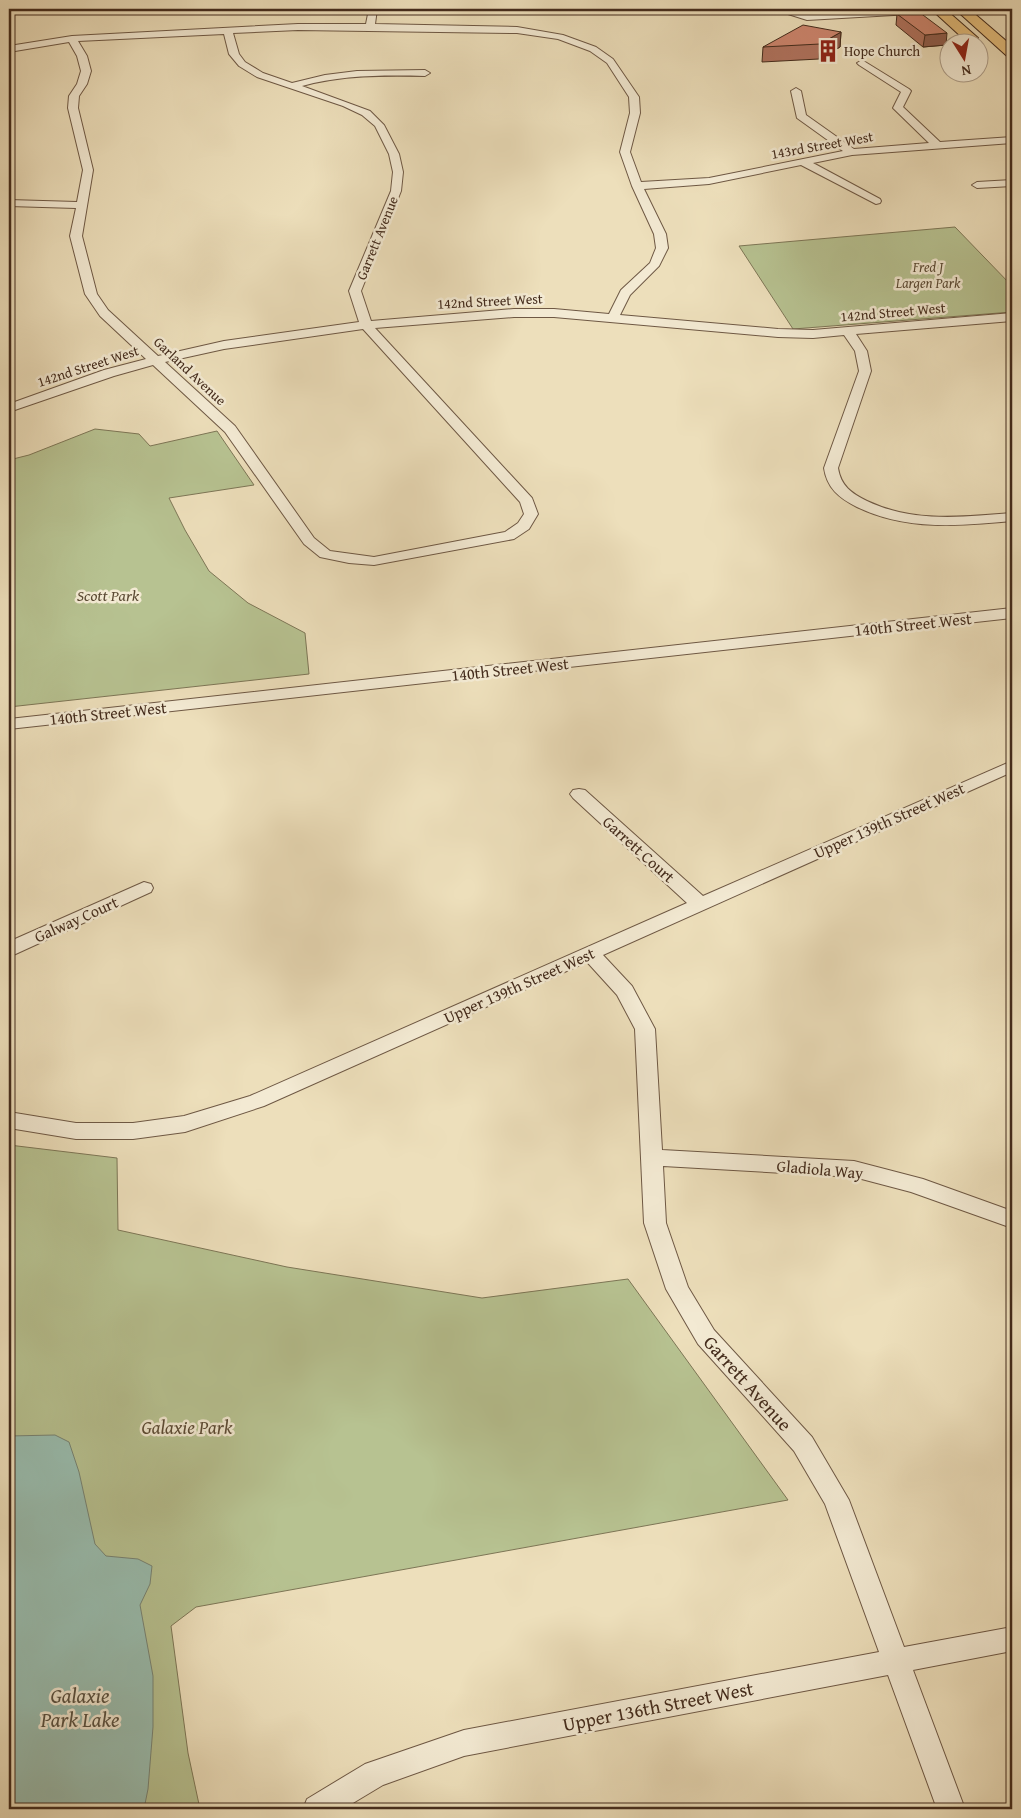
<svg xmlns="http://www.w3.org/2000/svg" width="1021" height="1818" font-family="'Gentium Book Plus',serif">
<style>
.green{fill:#b7c291;stroke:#7d7656}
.water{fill:#99bdaf;stroke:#778374}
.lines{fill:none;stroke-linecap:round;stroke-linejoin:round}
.minor-casing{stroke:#6e5844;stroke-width:2}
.highway-casing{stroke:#432b1c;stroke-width:2}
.minor{fill:#f3ead3;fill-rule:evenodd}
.highway{fill:#e6c07e;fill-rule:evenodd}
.wall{fill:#b0735f;stroke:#432b1c}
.shaded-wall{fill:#905e4e;stroke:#432b1c}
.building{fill:#cd866f;stroke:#432b1c}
.labels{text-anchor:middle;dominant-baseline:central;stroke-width:5;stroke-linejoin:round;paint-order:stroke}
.far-poi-label{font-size:14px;fill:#432b1c;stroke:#f3ead3;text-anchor:start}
.far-street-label{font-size:14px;fill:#432b1c;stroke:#f3ead3}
.far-park-label{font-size:14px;font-style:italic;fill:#5a4933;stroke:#f3ead3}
.park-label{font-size:16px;font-style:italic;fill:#5a4933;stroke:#f3ead3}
.street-label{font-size:16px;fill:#432b1c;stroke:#f3ead3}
.near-street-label{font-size:19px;fill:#432b1c;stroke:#f3ead3}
.near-park-label{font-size:19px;font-style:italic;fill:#5a4933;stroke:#f3ead3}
.near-water-label{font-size:21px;font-style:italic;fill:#585041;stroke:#f3ead3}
</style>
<rect width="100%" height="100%" fill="#eddfbb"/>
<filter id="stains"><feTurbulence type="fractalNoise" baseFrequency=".004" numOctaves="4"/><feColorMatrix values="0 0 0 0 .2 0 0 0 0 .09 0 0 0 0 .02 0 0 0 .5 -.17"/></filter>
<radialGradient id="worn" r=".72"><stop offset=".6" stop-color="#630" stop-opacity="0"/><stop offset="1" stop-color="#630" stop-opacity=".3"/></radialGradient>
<g class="green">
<polygon points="955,227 1012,286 1012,312 793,329 739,246"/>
<polygon points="95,429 139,434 150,446 217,431 254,485 169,498 185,530 209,571 248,603 305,633 309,674 9,707 9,460 29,455"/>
<polygon points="9,1145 117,1158 118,1230 287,1267 482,1298 628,1279 788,1500 196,1607 171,1626 188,1753 200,1809 9,1809"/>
</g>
<polygon class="water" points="55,1435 69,1442 79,1472 95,1544 106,1556 138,1559 152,1566 150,1584 140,1605 153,1676 153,1727 148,1789 144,1809 9,1809 9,1436"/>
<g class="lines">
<defs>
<g id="minor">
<path d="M 369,9 L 377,9 L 375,24 L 517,27 L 563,35 L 596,47 L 613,59 L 639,97 L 640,113 L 630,152 L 641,182 L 709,178 L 843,151 L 797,118 L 791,91 L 796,88 L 801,91 L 806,115 L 854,149 L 929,143 L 893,108 L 901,92 L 859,65 L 857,63 L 862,60 L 909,89 L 911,91 L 903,107 L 940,142 L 1012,137 L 1012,143 L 852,155 L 813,163 L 880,199 L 881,201 L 880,203 L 876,204 L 801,165 L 709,184 L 644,189 L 666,234 L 668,248 L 659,266 L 630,295 L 620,315 L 778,329 L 813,330 L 1012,313 L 1012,321 L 856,334 L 867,351 L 871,371 L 838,468 C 841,486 851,493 867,501 C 913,523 963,517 1012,513 L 1012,521 C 959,526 906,531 857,507 C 839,498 827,488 824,468 L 859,371 L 855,351 L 844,335 L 813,338 L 778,337 L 554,317 L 514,317 L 375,328 L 532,498 L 538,514 L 529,529 L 514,539 L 374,565 L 349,563 L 320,557 L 304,544 L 225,432 L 153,365 L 114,376 L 9,412 L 9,404 L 104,370 L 146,359 L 100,316 L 85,294 L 70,236 L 76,208 L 9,206 L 9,200 L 77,202 L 83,170 L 68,108 L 69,96 L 77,84 L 81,71 L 77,56 L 69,42 L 9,52 L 9,46 L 72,36 L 298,24 L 366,24 ZM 298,30 L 517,33 L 558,39 L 590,51 L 607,63 L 629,97 L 630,113 L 620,152 L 632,186 L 654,234 L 656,248 L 650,263 L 621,290 L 609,314 L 554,309 L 514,309 L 371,321 L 361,291 L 401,191 L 403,172 L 399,154 L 384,125 L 370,111 L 302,86 C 342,75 384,75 425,76 L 430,73 L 425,70 L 357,71 L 325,75 L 292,83 L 263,73 L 245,62 L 239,54 L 233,33 ZM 224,34 L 229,54 L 239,66 L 257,77 L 343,106 L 362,115 L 375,126 L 389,154 L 393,172 L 391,191 L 349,291 L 359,322 L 224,341 L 158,356 L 108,310 L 97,294 L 82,236 L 93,170 L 78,108 L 79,96 L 87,84 L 91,71 L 87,56 L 78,41 ZM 363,329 L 520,502 L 524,514 L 518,523 L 505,532 L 374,557 L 330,551 L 314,538 L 235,426 L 165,362 L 224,349 Z"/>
<polygon points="783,9 792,9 808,14 904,9 950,9 946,12 807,20 788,14"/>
<polygon points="1012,180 1012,186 977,188 972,185 977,182"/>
<polygon points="1012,608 1012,618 9,729 9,719"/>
<polygon points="1012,761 1012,772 603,955 632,986 655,1029 662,1150 854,1161 923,1179 1012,1211 1012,1228 911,1192 854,1177 663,1166 666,1223 688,1287 714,1330 812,1437 849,1500 904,1647 1012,1627 1012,1651 913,1670 965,1809 937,1809 888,1675 464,1756 383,1785 343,1809 303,1809 307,1799 365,1764 464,1730 879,1652 825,1504 794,1451 698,1344 666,1289 644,1223 635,1029 617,995 587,962 264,1106 185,1132 133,1139 76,1139 9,1128 9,1112 76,1123 133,1123 184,1116 250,1096 687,903 573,798 570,794 573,790 579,789 585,790 703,896"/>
<polygon points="144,882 151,884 153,888 151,892 9,957 9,943 15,939"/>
</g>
<g id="highway">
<polygon points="931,9 945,9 978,38 971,42 966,41"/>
<polygon points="955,9 969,9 1012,46 1012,57 1007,56"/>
</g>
</defs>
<use href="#minor" class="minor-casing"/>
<use href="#highway" class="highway-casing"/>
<use href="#minor" class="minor"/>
<use href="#highway" class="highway"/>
</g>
<g class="wall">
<polygon points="897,14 946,45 923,47 896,25"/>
<polygon points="841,32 840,47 819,59 762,62 763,47"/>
</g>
<g class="shaded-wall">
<polygon points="841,32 840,47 819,59 820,44"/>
<polygon points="947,33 946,45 923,47 925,35"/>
</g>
<g class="building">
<polygon points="919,12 947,33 925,35 897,14"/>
<polygon points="803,25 841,32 820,44 763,47"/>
</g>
<defs>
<symbol id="building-bare" viewBox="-9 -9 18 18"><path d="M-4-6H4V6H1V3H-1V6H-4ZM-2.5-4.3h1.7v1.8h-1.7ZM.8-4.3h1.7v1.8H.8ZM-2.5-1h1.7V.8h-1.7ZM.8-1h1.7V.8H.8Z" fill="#8f2418" stroke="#f3ead3" stroke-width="2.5" paint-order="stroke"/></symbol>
</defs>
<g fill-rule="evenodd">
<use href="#building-bare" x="812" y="35" width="32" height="32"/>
</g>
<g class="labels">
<g class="far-poi-label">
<text x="844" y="51">Hope Church</text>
</g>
<g class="far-street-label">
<text transform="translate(822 145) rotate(-10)">143rd Street West</text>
<text transform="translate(377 238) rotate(-68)">Garrett Avenue</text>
<text transform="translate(490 301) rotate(-3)">142nd Street West</text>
<text transform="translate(893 312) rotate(-5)">142nd Street West</text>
<text transform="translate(88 366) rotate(-18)">142nd Street West</text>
<text transform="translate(190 371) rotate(43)">Garland Avenue</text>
</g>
<g class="far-park-label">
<text x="928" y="267">Fred J<tspan x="928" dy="16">Largen Park</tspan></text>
</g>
<g class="park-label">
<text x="108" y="595">Scott Park</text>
</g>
<g class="street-label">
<text transform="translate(913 624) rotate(-6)">140th Street West</text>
<text transform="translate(510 669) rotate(-6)">140th Street West</text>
<text transform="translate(108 713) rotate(-6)">140th Street West</text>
<text transform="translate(889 820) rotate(-24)">Upper 139th Street West</text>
<text transform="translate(639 849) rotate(42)">Garrett Court</text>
<text transform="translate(76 919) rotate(-24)">Galway Court</text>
<text transform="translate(519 985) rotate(-24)">Upper 139th Street West</text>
<text transform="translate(820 1169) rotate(5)">Gladiola Way</text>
</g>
<g class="near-street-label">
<text transform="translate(748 1383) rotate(48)">Garrett Avenue</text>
<text transform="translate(658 1706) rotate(-11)">Upper 136th Street West</text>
</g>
<g class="near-park-label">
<text x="187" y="1427">Galaxie Park</text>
</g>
<g class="near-water-label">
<text x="80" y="1695">Galaxie<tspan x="80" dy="24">Park Lake</tspan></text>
</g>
</g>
<rect width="1021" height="1818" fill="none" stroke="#eddfbb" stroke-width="30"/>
<rect x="10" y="10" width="1001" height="1798" fill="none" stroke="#432b1c" stroke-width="2.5"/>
<rect x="15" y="15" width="991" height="1788" fill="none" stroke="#432b1c"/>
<g transform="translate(964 58) rotate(169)"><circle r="24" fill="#f3ead3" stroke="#ad9e8a"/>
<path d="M0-4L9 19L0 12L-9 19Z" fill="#8f2418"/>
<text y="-8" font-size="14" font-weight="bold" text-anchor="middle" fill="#432b1c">N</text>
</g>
<rect width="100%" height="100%" filter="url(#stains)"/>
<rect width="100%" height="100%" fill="url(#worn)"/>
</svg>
